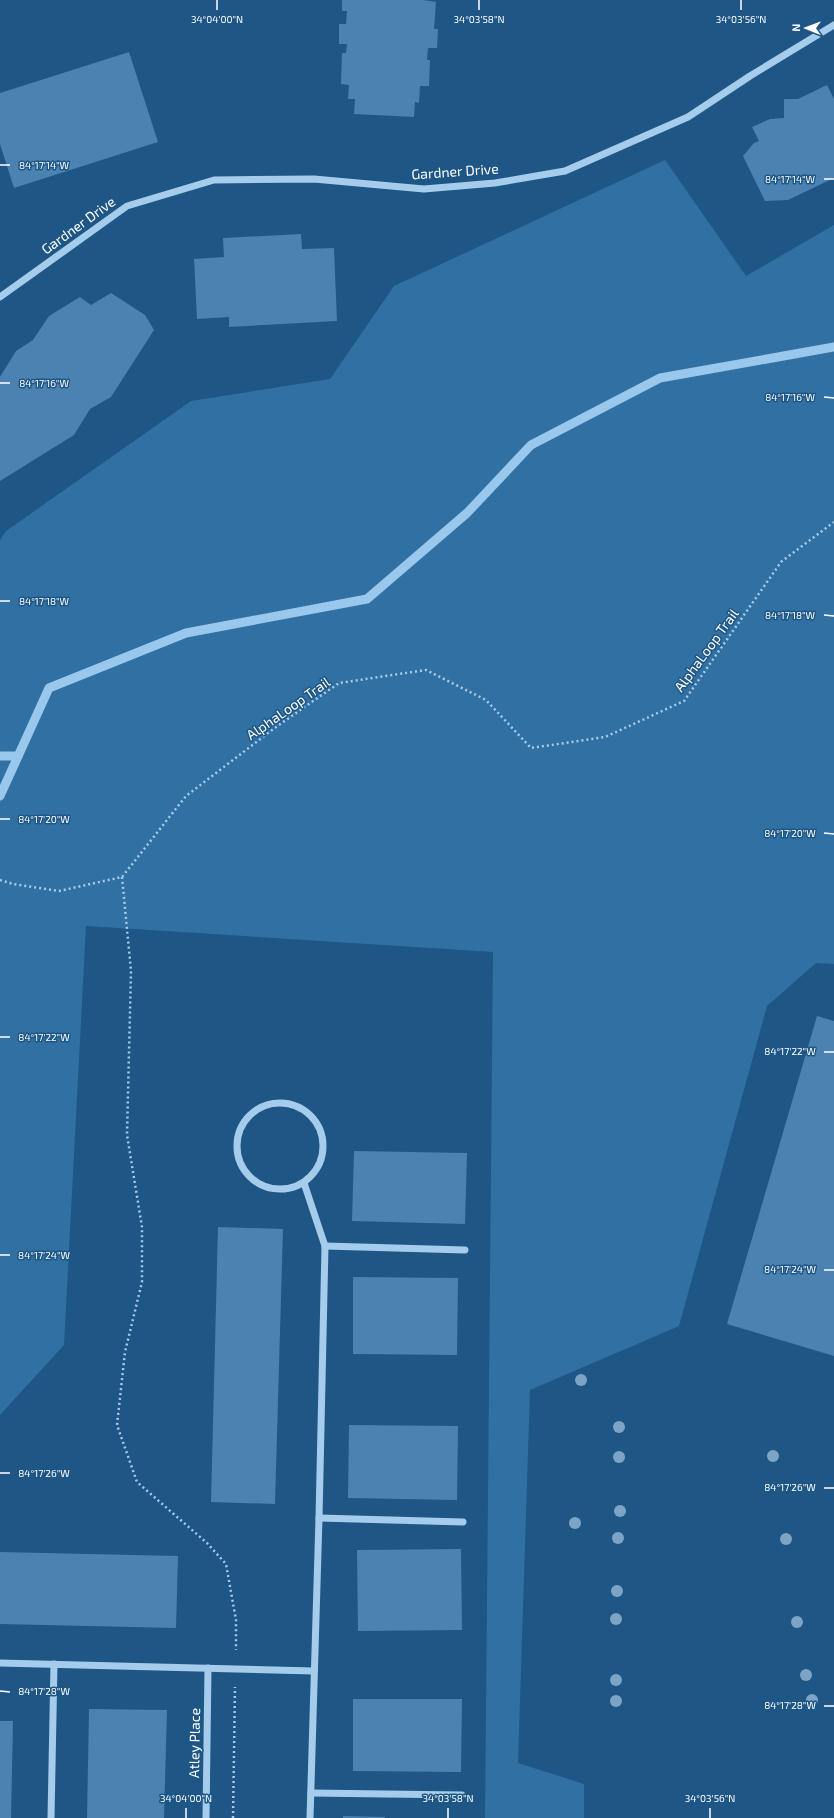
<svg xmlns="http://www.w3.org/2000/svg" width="834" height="1818" font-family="'Exo 2',sans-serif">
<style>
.green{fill:#3170a3}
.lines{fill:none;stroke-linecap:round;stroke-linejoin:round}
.stream{stroke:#99c8ec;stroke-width:9}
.building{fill:#4a82b1}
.path{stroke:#a6cceb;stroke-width:2.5;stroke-dasharray:2 3;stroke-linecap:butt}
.minor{stroke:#a6cceb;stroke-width:7}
.tree{fill:#7da4c5}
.ticks{fill:none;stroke:#fff;stroke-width:1.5}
.labels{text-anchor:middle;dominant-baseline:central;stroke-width:3;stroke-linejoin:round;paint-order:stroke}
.street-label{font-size:14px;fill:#fff;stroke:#1e5686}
.ticks-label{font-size:10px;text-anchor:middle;fill:#fff;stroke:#1e5686;stroke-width:3;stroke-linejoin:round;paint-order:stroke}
</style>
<rect width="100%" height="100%" fill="#1e5686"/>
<polygon class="green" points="665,160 746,276 834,225 834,964 816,963 767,1006 679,1326 530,1390 518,1763 584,1784 584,1818 485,1818 493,952 86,926 64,1345 0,1415 0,540 6,531 191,401 330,379 394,286"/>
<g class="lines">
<g class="stream">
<polyline points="0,756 18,756"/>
<polyline points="0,796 49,688 186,633 367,599 467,513 531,445 660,378 834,347"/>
</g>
</g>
<g class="building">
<polygon points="342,0 423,0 436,2 434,29 438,29 437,48 428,48 427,60 430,60 429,86 420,86 419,103 415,102 414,117 354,114 355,99 348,99 349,85 341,84 342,53 346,53 347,44 339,44 339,24 346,24 347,11 342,11"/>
<polygon points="129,52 158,142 14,188 0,144 0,93"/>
<polygon points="827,85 834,99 834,178 788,200 765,201 743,156 754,143 759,141 752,127 770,119 784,118 784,99 798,99"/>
<polygon points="301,234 302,249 334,248 337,321 229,327 229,317 197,319 194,259 224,257 223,238"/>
<polygon points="111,293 145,315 154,330 111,397 90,409 74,435 0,481 0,377 16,351 33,340 49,316 80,297 91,305"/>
<polygon points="817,1016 834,1021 834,1356 727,1324"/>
<polygon points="354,1151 467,1153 465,1224 352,1221"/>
<polygon points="218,1227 283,1229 275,1504 211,1502"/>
<polygon points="353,1277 458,1278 457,1355 353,1354"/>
<polygon points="349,1425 458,1426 457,1500 348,1498"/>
<polygon points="461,1549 462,1630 358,1631 357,1550"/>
<polygon points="0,1552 178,1556 176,1628 0,1624"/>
<polygon points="353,1699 462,1699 461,1772 353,1771"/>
<polygon points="89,1709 167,1710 164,1818 87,1818"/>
<polygon points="0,1721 13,1721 11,1818 0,1818"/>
<polygon points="343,1816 385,1817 385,1818 343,1818"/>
</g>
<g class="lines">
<g class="path">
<polyline points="122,877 131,971 127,1135 142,1227 142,1282 125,1352 117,1425 137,1482 207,1543 226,1564 236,1620 236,1650"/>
<polyline points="0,880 13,884 59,891 122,877 186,796 276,727 339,683 426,670 486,700 531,748 605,737 684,701 781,562 834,522"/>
<polyline points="233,1818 235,1687"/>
</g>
<g class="minor">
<polyline points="0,297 127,206 214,180 314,179 424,189 495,183 565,171 688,117 750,76 834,25"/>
<circle cx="280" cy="1146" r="43"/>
<polyline points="304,1183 325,1246 319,1518 310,1818"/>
<polyline points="325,1246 465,1250"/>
<polyline points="319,1518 463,1522"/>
<polyline points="0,1663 314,1671"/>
<polyline points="311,1793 462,1795"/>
<polyline points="51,1818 54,1664"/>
<polyline points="206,1818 208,1668"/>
</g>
</g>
<g class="tree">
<circle cx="581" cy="1380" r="6"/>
<circle cx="619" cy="1427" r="6"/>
<circle cx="773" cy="1456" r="6"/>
<circle cx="619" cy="1457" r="6"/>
<circle cx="620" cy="1511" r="6"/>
<circle cx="575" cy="1523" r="6"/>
<circle cx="618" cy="1538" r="6"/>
<circle cx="786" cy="1539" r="6"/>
<circle cx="617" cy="1591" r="6"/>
<circle cx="616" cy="1619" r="6"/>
<circle cx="797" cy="1622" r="6"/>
<circle cx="806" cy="1675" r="6"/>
<circle cx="616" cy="1680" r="6"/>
<circle cx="812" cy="1700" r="6"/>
<circle cx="616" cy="1701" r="6"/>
</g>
<path class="ticks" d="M 217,10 L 217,0M 479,10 L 479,0M 741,10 L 741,0M 0,165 L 10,165M 824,179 L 834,179M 0,383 L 10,383M 824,397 L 834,398M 0,601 L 10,601M 824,615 L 834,616M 0,819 L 10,819M 824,833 L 834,834M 0,1037 L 10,1037M 824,1052 L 834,1052M 0,1255 L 10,1255M 824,1270 L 834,1270M 0,1473 L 10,1473M 824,1488 L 834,1488M 0,1691 L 10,1692M 824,1706 L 834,1706M 186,1818 L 186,1808M 448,1818 L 448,1808M 710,1818 L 710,1808"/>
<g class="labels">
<g class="street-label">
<text transform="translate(455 171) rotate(-4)">Gardner Drive</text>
<text transform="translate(78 225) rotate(-36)">Gardner Drive</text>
<text transform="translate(706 650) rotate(-54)">AlphaLoop Trail</text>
<text transform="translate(288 708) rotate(-35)">AlphaLoop Trail</text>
<text transform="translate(194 1743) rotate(-89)">Atley Place</text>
</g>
</g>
<g class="ticks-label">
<text x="217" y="23">34°04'00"N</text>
<text x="479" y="23">34°03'58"N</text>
<text x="741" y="23">34°03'56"N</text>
<text x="44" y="169">84°17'14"W</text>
<text x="790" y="183">84°17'14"W</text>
<text x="44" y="387">84°17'16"W</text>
<text x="790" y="401">84°17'16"W</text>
<text x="44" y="605">84°17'18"W</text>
<text x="790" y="619">84°17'18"W</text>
<text x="44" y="823">84°17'20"W</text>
<text x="790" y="837">84°17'20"W</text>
<text x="44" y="1041">84°17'22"W</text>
<text x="790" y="1055">84°17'22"W</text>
<text x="44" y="1259">84°17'24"W</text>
<text x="790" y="1273">84°17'24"W</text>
<text x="44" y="1477">84°17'26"W</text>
<text x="790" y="1491">84°17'26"W</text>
<text x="44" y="1695">84°17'28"W</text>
<text x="790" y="1709">84°17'28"W</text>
<text x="186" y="1802">34°04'00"N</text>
<text x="448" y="1802">34°03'58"N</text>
<text x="710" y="1802">34°03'56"N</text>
</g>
<g transform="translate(806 28) rotate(271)" stroke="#1e5686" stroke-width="3" paint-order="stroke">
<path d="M0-3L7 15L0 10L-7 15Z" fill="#ffffff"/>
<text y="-6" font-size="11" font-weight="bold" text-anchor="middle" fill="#ffffff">N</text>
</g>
</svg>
